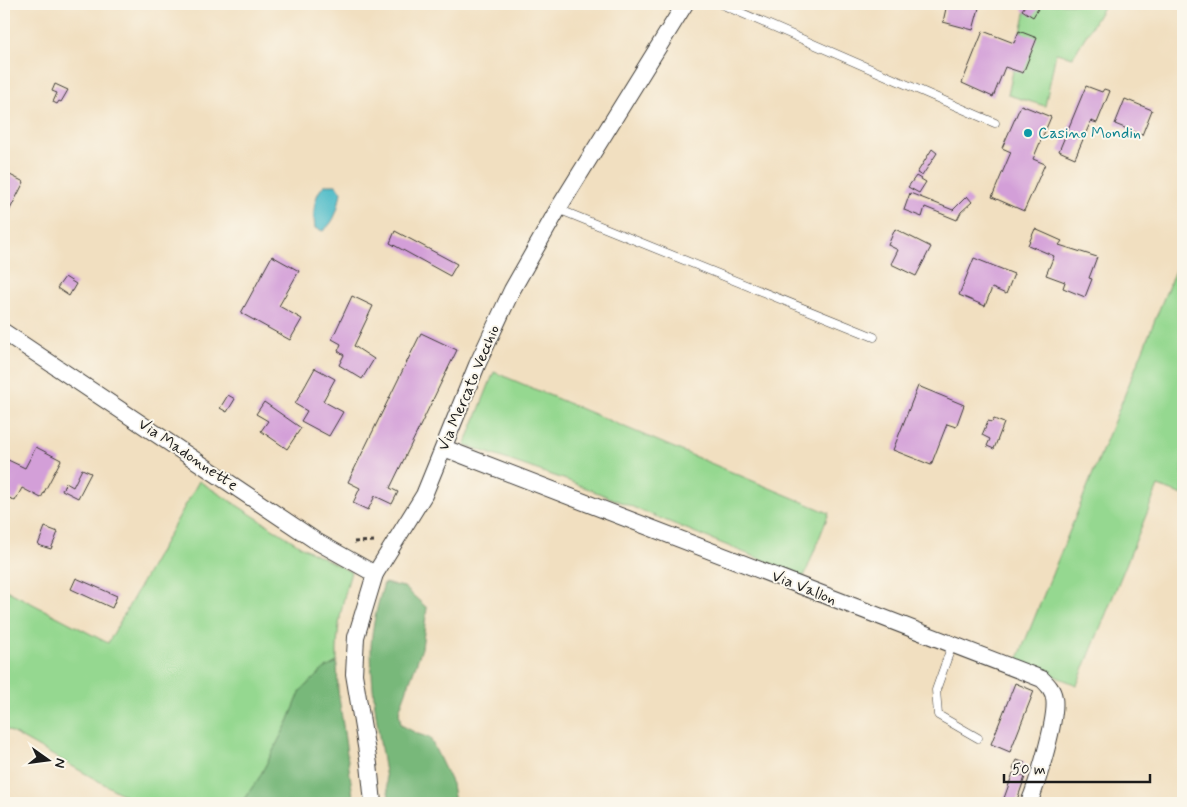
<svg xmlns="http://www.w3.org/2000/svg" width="1187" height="807" font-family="Mynerve,sans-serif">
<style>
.green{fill:#95d890;stroke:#587a56}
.forest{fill:#78b87a;stroke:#4a6a4b}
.water{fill:#4fbcc8;stroke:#366c72}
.building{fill:#d39fd8}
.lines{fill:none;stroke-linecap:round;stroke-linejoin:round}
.lane-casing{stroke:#3c3935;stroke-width:9}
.street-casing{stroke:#3c3935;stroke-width:18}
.path{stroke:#3c3935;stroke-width:3;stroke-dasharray:4 4;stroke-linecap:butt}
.lane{stroke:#fff;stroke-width:8}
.street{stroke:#fff;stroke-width:16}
.culture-dot{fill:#0f9aa8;stroke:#fbf7ec;stroke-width:2}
.labels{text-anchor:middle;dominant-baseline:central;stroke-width:4;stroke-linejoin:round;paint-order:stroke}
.culture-label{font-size:16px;fill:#0d838f;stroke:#fbf7ec;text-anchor:start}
.street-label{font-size:16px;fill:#1c1c1c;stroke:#fbf7ec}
</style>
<rect width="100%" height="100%" fill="#fbf7ec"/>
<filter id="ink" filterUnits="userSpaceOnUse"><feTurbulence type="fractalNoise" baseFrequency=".02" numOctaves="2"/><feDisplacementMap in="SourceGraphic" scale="10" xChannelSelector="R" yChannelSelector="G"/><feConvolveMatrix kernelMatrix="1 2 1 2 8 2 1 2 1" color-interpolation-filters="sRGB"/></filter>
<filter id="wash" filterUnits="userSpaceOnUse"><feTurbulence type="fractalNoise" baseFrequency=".0096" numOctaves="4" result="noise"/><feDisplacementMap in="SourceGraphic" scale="20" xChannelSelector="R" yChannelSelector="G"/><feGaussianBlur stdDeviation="1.12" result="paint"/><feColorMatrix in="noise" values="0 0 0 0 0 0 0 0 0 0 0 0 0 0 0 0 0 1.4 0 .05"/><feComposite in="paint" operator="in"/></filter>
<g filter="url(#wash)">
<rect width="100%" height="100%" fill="#f1dfc0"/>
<g class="green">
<polygon points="1027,4 1105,4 1073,57 1056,53 1045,106 1008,95"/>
<polygon points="1182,253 1183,495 1158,486 1077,685 1017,661"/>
<polygon points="494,372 829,513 804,577 569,481 465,445"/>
<path d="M 199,481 L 302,547 L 351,572 C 342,602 336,631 337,662 L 324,669 L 301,690 L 288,722 L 259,778 L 241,803 L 138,803 L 4,728 L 4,589 L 108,643 Z"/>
</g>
<g class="forest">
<path d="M 384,583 L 404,587 L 427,608 L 422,648 L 399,711 L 401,725 L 418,734 L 430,738 L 452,784 L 455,803 L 390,803 C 382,752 371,699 371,647 C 372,625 378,603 384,583 Z"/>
<polygon points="337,662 338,690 354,803 241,803 259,778 288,722 301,690 324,669"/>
</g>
<path class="water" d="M 324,185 L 336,185 L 341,192 C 338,208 336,221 323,231 L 315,228 C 313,213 313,197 324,185 Z"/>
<g id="blocks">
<g class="building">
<polygon points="947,4 964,4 979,8 973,30 943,22"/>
<polygon points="1026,4 1041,4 1033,17 1022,10"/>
<polygon points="983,31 1014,43 1019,31 1037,38 1023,73 1005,67 993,97 962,83"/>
<polygon points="55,84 68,90 61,102 59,101 57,104 53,102 57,93 52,91"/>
<polygon points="1086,86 1102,92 1104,89 1110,91 1097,123 1091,121 1075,158 1059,151"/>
<polygon points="1125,99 1152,110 1142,135 1115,124"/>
<polygon points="1021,105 1051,117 1033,159 1045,164 1024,211 992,197 1011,152 1002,148"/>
<polygon points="932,149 937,153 922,176 917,173"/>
<polygon points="4,172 24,182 4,221"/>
<polygon points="916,176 926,182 919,193 908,187"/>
<polygon points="910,193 953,210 967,196 972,202 961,212 957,220 925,207 922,217 904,210"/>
<polygon points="895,229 931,247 916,276 891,264 898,250 888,245"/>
<polygon points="1035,229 1062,241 1059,245 1097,257 1089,278 1092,279 1085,297 1063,288 1065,282 1046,275 1054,256 1028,245"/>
<polygon points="395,231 457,264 450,276 390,243"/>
<polygon points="272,256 299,271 279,306 302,319 290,340 241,313"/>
<polygon points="974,258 1014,274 1006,294 992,288 985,306 959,295"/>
<polygon points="65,277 76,284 69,296 57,288"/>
<polygon points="352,296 373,306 354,346 374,359 362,379 339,365 344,355 338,351 341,344 332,339"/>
<polygon points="421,333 457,350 390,488 398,492 392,504 375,496 368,510 353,503 360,488 348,482"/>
<polygon points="315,368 335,379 323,401 343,412 329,436 301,421 307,411 295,404"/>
<polygon points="918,386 964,405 956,427 947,424 931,465 893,450"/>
<polygon points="228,395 235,399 227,412 220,408"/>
<polygon points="264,402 301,428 287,449 261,431 268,421 256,414"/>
<polygon points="994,419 1004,423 994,449 987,446 990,439 982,435 988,421 992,422"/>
<polygon points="36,447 61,460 41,498 22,488 15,501 4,495 4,462 6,459 25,468"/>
<polygon points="82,469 91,473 78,498 62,490 66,483 73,487"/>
<polygon points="45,527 58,532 51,549 38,545"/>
<polygon points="76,578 117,596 112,608 71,589"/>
<polygon points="1015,683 1034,691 1010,752 991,744"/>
<polygon points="1017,760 1025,763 1022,773 1013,769"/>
<polygon points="1013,773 1025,777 1016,803 1009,803 1003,801"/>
</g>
</g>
</g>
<g filter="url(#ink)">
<use href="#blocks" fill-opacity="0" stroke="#3c3935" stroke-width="1"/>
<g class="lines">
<defs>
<g id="lane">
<polyline points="721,4 995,123"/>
<polyline points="558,209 874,337"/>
<polyline points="952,645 936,690 938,715 978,738"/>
</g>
<g id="street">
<polyline points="4,332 316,541 375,574"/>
<path d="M 444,448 L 1042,679 C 1048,685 1053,690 1054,698 C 1058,717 1037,784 1029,803"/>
<polyline points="373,803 369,764 354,674 356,637 375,574 424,495 477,365 512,290 558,209 685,4"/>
</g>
</defs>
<use href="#lane" class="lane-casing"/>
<use href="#street" class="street-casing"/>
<polyline class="path" points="354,542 376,541"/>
<use href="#lane" class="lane"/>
<use href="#street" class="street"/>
</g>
</g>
<circle class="culture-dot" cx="1028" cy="133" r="5"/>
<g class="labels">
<g class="culture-label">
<text x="1038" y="133">Casino Mondin</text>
</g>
<g class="street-label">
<text transform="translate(469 388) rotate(-67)">Via Mercato Vecchio</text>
<text transform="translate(188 455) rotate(34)">Via Madonnette</text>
<text transform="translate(804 588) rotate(22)">Via Vallon</text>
</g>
</g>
<rect width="1187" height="807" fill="none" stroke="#fbf7ec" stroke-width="20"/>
<g transform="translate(48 760) rotate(104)" stroke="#fbf7ec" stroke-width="4" paint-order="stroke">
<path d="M0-4L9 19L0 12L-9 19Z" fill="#1c1c1c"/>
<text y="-8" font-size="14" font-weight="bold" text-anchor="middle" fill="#1c1c1c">N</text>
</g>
<path d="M1004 774v8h146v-8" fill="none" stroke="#1c1c1c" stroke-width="2.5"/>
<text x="1012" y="774" font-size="15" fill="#1c1c1c" stroke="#fbf7ec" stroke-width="4" paint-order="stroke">50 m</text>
</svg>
